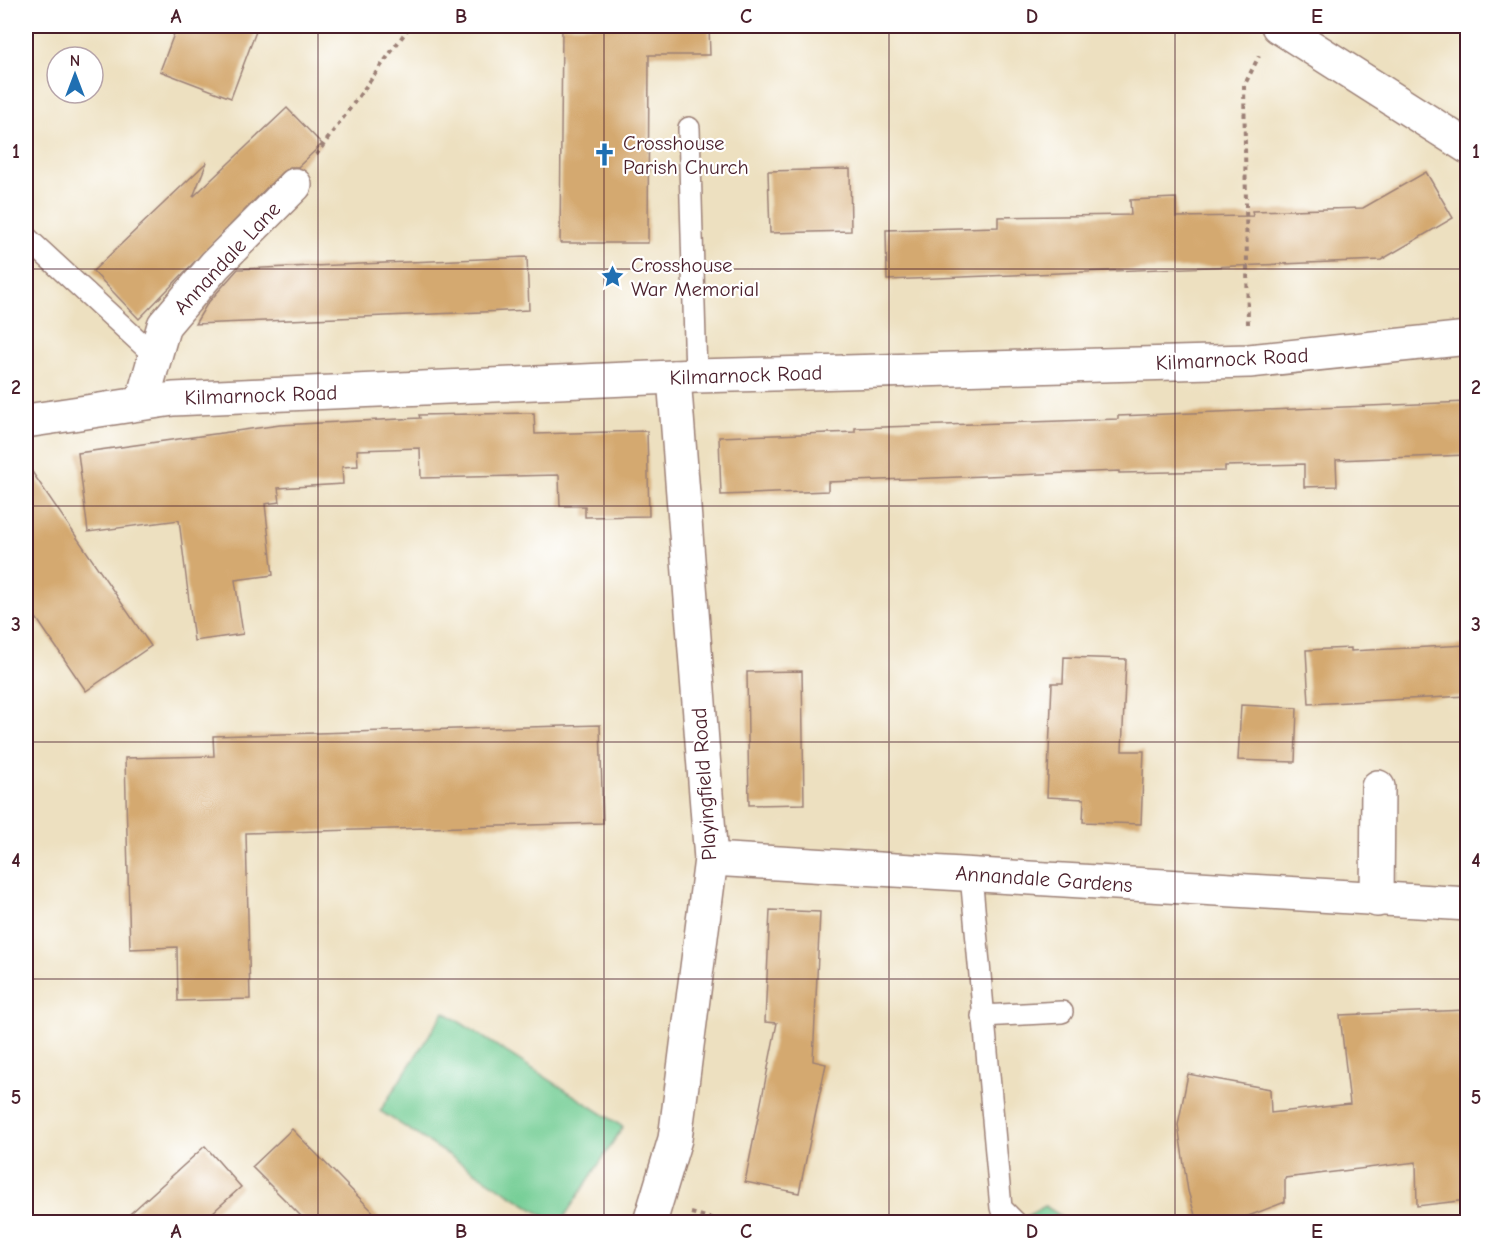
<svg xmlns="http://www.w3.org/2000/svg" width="1493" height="1248" font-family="'Comic Neue',sans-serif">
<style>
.green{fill:#73cd94;stroke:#5e7660;stroke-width:1.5}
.building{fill:#d4a96f}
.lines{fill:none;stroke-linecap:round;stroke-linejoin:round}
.service-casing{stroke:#9c8076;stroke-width:24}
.minor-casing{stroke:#9c8076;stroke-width:36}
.secondary-casing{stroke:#9c8076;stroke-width:36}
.path{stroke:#9c8076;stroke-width:4;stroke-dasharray:4.5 4.5;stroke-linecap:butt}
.service{stroke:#fff;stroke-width:21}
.minor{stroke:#fff;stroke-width:33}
.secondary{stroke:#fff;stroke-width:33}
.grid{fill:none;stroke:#4a1f2b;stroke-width:1.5;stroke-opacity:0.55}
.labels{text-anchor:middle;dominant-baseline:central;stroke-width:4.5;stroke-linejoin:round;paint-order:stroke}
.poi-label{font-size:21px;fill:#4a1f2b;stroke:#fff;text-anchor:start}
.street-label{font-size:21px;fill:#4a1f2b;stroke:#fff}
.neatline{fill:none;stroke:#4a1f2b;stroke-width:2}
.grid-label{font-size:20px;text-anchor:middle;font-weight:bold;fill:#4a1f2b}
</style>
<rect width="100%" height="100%" fill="#fff"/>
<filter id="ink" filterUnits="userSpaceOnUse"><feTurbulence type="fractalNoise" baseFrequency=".0167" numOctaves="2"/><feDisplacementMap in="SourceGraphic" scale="12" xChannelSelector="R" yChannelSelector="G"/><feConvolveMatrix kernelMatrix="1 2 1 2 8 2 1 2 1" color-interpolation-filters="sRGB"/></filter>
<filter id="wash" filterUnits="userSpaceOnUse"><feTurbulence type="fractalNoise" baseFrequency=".008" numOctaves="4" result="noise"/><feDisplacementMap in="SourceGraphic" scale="24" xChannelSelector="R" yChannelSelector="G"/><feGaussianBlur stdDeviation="1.35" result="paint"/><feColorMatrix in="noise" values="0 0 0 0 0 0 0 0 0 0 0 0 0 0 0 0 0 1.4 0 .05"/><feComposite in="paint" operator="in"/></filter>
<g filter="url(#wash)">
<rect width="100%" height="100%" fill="#ede0c0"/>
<g class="green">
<polygon points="444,1012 623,1127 561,1222 553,1222 380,1111"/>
<polygon points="1045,1206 1071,1222 1016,1222"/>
</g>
<g id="blocks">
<g class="building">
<polygon points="177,26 258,26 231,98 160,71"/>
<polygon points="562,26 709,26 710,55 649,55 648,243 560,243"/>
<polygon points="287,108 322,144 298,167 290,167 282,172 139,319 93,271 207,162 193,197"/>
<polygon points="850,169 851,231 770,233 768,171"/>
<polygon points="1426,172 1453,218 1381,260 887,280 886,230 998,227 998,217 1131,215 1130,200 1176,198 1176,217 1253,216 1252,211 1363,208"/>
<polygon points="527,257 529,310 195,324 207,304 238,269"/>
<polygon points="1467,402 1467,455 1336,460 1337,486 1304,487 1304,464 1225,466 1225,471 1119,473 1119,471 828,482 828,491 721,495 719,437 855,432 855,428 1118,419 1118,416"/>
<polygon points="534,413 535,434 647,431 649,516 585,517 585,506 560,506 559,475 421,478 420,448 357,450 358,466 342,467 343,484 278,488 280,502 265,504 273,575 235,580 243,634 194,641 179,520 88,532 78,453 280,425 420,418 419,415"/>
<polygon points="26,463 151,646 86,691 26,603"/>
<polygon points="1467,645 1467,696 1309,704 1306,650 1351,648 1351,651"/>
<polygon points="1064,657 1126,659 1122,751 1144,751 1141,824 1083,822 1084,799 1047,797 1052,683 1063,683"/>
<polygon points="802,671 804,804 749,805 747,672"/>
<polygon points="1241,705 1297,708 1295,762 1238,760"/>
<polygon points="600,725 603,823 246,833 250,999 178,1001 177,947 130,949 125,758 214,756 213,736"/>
<polygon points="770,910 820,912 813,1061 826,1064 799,1193 745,1182 777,1023 765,1022"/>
<polygon points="1467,1010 1467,1200 1417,1206 1416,1162 1285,1178 1285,1202 1233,1222 1197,1222 1188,1191 1178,1125 1188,1074 1270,1089 1271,1113 1350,1104 1340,1015"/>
<polygon points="292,1129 383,1222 307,1222 252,1167"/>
<polygon points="205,1146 241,1187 202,1222 121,1222"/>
</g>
</g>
</g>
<g filter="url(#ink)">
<use href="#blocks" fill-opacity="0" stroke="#9c8076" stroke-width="1.5"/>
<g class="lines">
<defs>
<g id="service">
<polyline points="689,128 696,376"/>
<polyline points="26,237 156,357"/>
<polyline points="971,875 1001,1208 1015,1222"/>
<polyline points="982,1016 1062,1012"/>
</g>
<g id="minor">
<polyline points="1278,26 1468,147"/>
<polyline points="142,402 164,325 215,265 295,185"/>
<polyline points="711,859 1468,904"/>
<polyline points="1377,900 1378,787"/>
<polyline points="650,1222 675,1139 711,859 674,377"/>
</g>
<polyline id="secondary" points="26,421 173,399 696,376 1249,361 1468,338"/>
</defs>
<use href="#service" class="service-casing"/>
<use href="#minor" class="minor-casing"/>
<use href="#secondary" class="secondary-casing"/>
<g class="path">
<polyline points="316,155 410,26"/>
<polyline points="1248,324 1244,86 1259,56"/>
<polyline points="691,1213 726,1222"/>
</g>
<use href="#service" class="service"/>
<use href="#minor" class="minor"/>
<use href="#secondary" class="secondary"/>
</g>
</g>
<path class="grid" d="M 318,26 L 318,1222M 604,26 L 604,1222M 889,26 L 889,1222M 1175,26 L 1175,1222M 26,269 L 1468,269M 26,506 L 1468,506M 26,742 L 1468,742M 26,979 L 1468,979"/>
<defs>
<symbol id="church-bare" viewBox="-9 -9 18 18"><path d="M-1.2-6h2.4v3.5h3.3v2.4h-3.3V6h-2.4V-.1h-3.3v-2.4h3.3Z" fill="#1f6fb2" stroke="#fff" stroke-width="2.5" paint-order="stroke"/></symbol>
<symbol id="sight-bare" viewBox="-9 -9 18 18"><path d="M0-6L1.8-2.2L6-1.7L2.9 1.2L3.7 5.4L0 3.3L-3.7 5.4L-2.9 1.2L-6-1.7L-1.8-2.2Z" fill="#1f6fb2" stroke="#fff" stroke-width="2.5" paint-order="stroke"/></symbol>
</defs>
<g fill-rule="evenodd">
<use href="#church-bare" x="588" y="138" width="33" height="33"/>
<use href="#sight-bare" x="596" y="260" width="33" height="33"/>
</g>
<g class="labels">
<g class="poi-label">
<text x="623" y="143">Crosshouse<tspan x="623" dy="24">Parish Church</tspan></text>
<text x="631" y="265">Crosshouse<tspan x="631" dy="24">War Memorial</tspan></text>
</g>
<g class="street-label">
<text transform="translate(227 258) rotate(-47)">Annandale Lane</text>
<text transform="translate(1232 359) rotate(-3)">Kilmarnock Road</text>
<text transform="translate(746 375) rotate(-2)">Kilmarnock Road</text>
<text transform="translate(261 395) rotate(-2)">Kilmarnock Road</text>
<text transform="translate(704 784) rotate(-94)">Playingfield Road</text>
<text transform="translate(1044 879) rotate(4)">Annandale Gardens</text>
</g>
</g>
<rect width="1493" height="1248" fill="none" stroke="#fff" stroke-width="66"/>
<g transform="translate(75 75)"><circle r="28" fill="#ffffff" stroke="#b7a5aa" stroke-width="1.5"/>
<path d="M0-4.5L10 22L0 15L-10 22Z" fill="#1f6fb2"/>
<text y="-9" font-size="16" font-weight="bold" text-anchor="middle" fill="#4a1f2b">N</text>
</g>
<rect x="33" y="33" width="1427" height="1182" class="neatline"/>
<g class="grid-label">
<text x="176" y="23">A</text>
<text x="461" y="23">B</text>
<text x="746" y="23">C</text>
<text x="1032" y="23">D</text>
<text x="1317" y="23">E</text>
<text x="16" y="158">1</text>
<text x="1476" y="158">1</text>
<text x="16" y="394">2</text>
<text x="1476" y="394">2</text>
<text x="16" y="631">3</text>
<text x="1476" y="631">3</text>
<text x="16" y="867">4</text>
<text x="1476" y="867">4</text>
<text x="16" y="1104">5</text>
<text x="1476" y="1104">5</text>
<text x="176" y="1238">A</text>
<text x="461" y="1238">B</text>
<text x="746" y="1238">C</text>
<text x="1032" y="1238">D</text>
<text x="1317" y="1238">E</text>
</g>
</svg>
